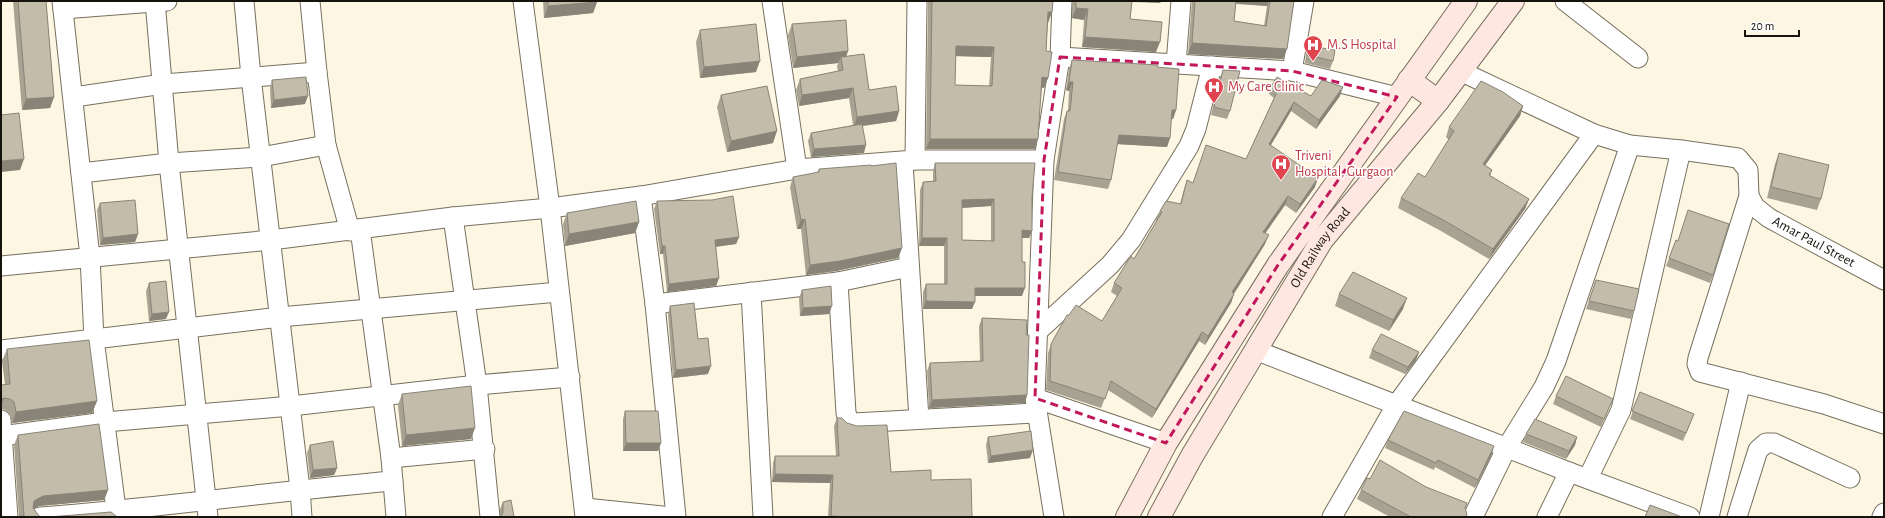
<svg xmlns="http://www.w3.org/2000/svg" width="1885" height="518" font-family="'Alegreya Sans',sans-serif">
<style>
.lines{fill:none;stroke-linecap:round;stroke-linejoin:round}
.minor-casing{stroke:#77705f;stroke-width:21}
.secondary-casing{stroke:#77705f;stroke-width:24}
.minor{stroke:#fff;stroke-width:19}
.secondary{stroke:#fee7e0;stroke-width:22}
.wall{fill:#a8a292;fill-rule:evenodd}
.shaded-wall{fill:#888477}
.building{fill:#c3bcaa;stroke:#888477;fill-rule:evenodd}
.marked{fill:none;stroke:#c2185b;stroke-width:3;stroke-dasharray:8 5;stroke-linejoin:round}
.labels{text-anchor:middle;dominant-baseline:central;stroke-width:3;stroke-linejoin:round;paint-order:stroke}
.health-label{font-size:14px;fill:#be3a42;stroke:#fff;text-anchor:start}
.street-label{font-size:14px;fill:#16130d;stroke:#fff}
</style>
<rect width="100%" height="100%" fill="#fdf6e2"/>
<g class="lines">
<defs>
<g id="minor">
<polyline points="62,1 90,257 94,339 117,517"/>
<polyline points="155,1 169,163 208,517"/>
<polyline points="244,1 251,77 300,489 302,517"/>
<polyline points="310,1 317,72 326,145 350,231"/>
<polyline points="523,1 550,208 585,517"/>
<polyline points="772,1 797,169"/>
<polyline points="1565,1 1638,58"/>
<polyline points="63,9 167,1"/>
<polyline points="1060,57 1292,71 1397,97"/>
<polyline points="1176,64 1181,1"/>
<polyline points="1292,71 1304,1"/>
<polyline points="1460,71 1594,134 1630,145 1681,150 1738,158 1748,170 1749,196 1698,358 1697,364 1700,372 1824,404 1884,424"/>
<polyline points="74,97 163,84 317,72"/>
<polyline points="915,160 917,1"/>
<polyline points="903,162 919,419"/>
<polyline points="81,173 169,163 261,157 326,145"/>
<polyline points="641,196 655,304 676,517"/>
<path id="s1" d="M 1749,196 L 1755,207 L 1769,218 L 1884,280"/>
<polyline points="453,217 477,385 490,517"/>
<polyline points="360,229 391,458 396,517"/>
<polyline points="1,266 271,240 453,217 550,208 641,196 797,169 915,160 1044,160"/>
<polyline points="838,282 846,413 849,421 854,423 1036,413"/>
<polyline points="751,292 763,517"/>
<polyline points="655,304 838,282 909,267"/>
<polyline points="1038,331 1110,265 1131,240 1189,146 1196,129 1212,66"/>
<polyline points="1,350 280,317 559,292"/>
<polyline points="1255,350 1569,472 1690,517"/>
<polyline points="1035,398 1166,443"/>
<polyline points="1,420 8,517"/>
<polyline points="1,436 105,422 291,406 477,385 570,377"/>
<polyline points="391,458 485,449"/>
<polyline points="1588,478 1621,410 1681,150"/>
<polyline points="585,508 672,517"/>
<path d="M 40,517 C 158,508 275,491 393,481"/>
<polyline points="1054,517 1035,398 1044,160 1060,57 1062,1"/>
<polyline points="1332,517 1397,404 1594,134"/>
<polyline points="1473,517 1507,447 1544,387 1556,361 1630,145"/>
<polyline points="1547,517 1569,472"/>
<polyline points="1709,517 1741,382"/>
<polyline points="1737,517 1758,450 1766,443 1774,443 1850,478"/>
<polyline points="1882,517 1884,513"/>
</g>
<g id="secondary">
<polyline points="1409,80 1438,101"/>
<polyline points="1127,517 1166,443 1278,265 1466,1"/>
<path id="s2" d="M 1159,517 L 1192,456 L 1322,240 L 1438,101 L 1513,1"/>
</g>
</defs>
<use href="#minor" class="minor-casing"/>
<use href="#secondary" class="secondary-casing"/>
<use href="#minor" class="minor"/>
<use href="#secondary" class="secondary"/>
</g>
<g class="wall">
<polygon points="13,1 46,1 54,97 50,108 22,110"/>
<polygon points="543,1 597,1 597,2 593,13 544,18"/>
<path d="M 928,1 L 1053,1 L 1048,23 L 1046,51 L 1048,78 L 1044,88 L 1042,88 L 1035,149 L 926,149 ZM 955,56 L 991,57 L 989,86 L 955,85 Z"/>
<polygon points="1072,1 1161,1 1160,3 1132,2 1130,19 1156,52 1082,47 1084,20 1072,18"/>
<path d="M 1192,1 L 1294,1 L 1283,59 L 1188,54 ZM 1235,4 L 1267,6 L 1264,26 L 1234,21 Z"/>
<polygon points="792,24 848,51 846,56 869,90 899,111 896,121 863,126 864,153 811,157 808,141 811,133 853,125 849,98 799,106 796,90 800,79 838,71 837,67 838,63 793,68 788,35"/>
<polygon points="700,30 756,72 700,78 696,42"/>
<polygon points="1309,46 1333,61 1330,69 1305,63 1306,54"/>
<polygon points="1072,60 1157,67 1176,110 1173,119 1171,119 1170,138 1167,147 1117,144 1111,180 1108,189 1054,180 1064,119 1067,111 1068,111 1069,91 1066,90 1069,69"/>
<polygon points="1223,70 1230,111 1227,119 1211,115 1220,78"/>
<polygon points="272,80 305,104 271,108 270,88"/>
<polygon points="1272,85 1311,96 1340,96 1316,129 1291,111 1271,145 1315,187 1296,213 1285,205 1265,233 1265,244 1234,294 1231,303 1205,345 1199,341 1152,418 1108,390 1101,408 1046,390 1048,353 1051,344 1069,315 1102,321 1117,296 1111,292 1114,283 1134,259 1157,220 1156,220 1160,211 1180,204 1184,189 1187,180 1193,183 1246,159 1274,98 1269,94"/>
<polygon points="721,95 773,143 727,152 717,107"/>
<polygon points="1523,106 1520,116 1485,165 1492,170 1490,176 1529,199 1525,209 1489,259 1441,231 1398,208 1401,198 1425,177 1449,140 1446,137 1449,127"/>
<polygon points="1779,153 1821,199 1817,210 1767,198 1775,164"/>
<path d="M 935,163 L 1032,198 L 1032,231 L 1029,238 L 1022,238 L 1022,296 L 975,296 L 972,309 L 923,309 L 923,292 L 926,284 L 944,284 L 944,246 L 919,246 L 920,190 L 923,182 L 933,182 L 933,171 ZM 991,206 L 991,241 L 962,240 L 962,208 Z"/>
<polygon points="819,169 902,248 898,258 836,271 806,275 801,229 797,229 790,187 793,177 817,173"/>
<polygon points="657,201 739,237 736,244 716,247 719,278 716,286 667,292 663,254 660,254 654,209"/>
<polygon points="100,203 138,234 135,242 100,245 97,210"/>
<polygon points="567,213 639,222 635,233 565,246 563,224"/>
<polygon points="1676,240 1713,275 1710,283 1666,266"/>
<polygon points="1596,280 1634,311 1631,319 1586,309"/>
<polygon points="149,283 166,319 149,321 146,291"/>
<polygon points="802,290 829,314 800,316 799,298"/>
<polygon points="1339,294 1403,309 1389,331 1335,306"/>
<polygon points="670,306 698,339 708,374 673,378 668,314"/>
<polygon points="982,318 1026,335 1027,395 1025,403 929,408 927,371 930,363 980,361 979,326"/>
<polygon points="7,349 97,401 92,413 12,423 10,414 5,410 1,409 1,385 5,385 2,361"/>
<polygon points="1372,350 1419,352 1416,360 1405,374 1369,358"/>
<polygon points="1640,392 1691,422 1683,441 1630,419"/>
<polygon points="402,394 471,439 402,446 398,405"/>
<polygon points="1556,396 1613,399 1601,427 1553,404"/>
<polygon points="625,411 661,443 658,451 623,451 623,419"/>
<polygon points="837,418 891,472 931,480 972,517 828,517 830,483 772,482 773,463 775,456 836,456 834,426"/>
<polygon points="1526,434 1577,437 1575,445 1566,459 1523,442"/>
<polygon points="18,435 108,490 104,500 39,506 34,509 39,516 19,517 14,445"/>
<polygon points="988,437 1030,458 988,463 986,445"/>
<polygon points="1388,440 1492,454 1475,488 1435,467 1434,470 1385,448"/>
<polygon points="310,445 337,468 334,475 310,478 307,453"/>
<polygon points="1370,479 1426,487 1465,508 1467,514 1466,517 1390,517 1357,499 1361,490"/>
<polygon points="503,502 514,517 500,517 500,509"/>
</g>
<g class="shaded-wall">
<polygon points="1130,1 1161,1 1160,3"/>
<polygon points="1233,1 1269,1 1267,6 1233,3"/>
<polygon points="597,2 593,13 544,18 548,6"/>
<polygon points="1076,8 1088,9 1084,20 1072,18"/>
<polygon points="1048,12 1052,12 1048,23 1045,23"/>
<polygon points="1085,37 1160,42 1156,52 1082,47"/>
<polygon points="1192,43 1287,49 1283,59 1188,54"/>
<polygon points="956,46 994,47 991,57 952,56"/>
<polygon points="848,51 844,62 841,57 838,63 793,68 797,57"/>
<polygon points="760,61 756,72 700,78 704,67"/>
<polygon points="1042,77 1048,78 1044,88 1039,87"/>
<polygon points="1069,82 1073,82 1069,91 1066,90"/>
<polygon points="1343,87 1340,96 1316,129 1319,120"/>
<polygon points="853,88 849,98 799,106 802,95"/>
<polygon points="308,96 305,104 271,108 274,100"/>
<polygon points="54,97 50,108 22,110 26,99"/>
<polygon points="1294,102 1291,111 1266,153 1269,144"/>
<polygon points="1523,106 1520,116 1479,174 1483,164"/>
<polygon points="1172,110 1176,110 1173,119 1169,119"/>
<polygon points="899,111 896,121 854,127 857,117"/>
<polygon points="777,131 773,143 727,152 731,141"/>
<polygon points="1119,135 1170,138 1167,147 1116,144"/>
<polygon points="930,139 1038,139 1035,149 926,149"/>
<polygon points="866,145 864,153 811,157 814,149"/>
<polygon points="24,159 20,170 1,172 1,161"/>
<polygon points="1318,178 1315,187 1296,213 1300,204"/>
<polygon points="1288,196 1285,205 1260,241 1263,232"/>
<polygon points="994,199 991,206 960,208 962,200"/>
<polygon points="1529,199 1525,209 1489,259 1493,249"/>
<polygon points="805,219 801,229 797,229 801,220"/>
<polygon points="639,222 635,233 565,246 569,234"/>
<polygon points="1022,230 1032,231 1029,238 1020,238"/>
<polygon points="138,234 135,242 100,245 103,238"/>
<polygon points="1269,235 1265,244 1229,301 1232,292"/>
<polygon points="739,237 736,244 712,247 715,240"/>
<polygon points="922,238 947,238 944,246 919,246"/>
<polygon points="662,246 665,246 663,254 660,254"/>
<polygon points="902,248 898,258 836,271 806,275 810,265"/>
<polygon points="719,278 716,286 667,292 669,284"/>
<polygon points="975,288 1025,288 1022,296 972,296"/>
<polygon points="1234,294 1231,303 1205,345 1208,336"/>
<polygon points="1407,298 1403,309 1389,331 1393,320"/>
<polygon points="926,301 975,302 972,309 923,309"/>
<polygon points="832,306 829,314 800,316 803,308"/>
<polygon points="169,312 166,319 149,321 152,314"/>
<polygon points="1202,332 1199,341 1152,418 1156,409"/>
<polygon points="1419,352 1416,360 1405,374 1408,367"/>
<polygon points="711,366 708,374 673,378 676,370"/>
<polygon points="1027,395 1025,403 929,408 932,400"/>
<polygon points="4,398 1,406 1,399"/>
<polygon points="97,401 92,413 12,423 16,412"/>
<polygon points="475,428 471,439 402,446 406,435"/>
<polygon points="1577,437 1575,445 1566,459 1569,451"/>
<polygon points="626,443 661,443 658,451 623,451"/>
<polygon points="1494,446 1492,454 1475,488 1478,480"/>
<polygon points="1033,450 1030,458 988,463 991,456"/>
<polygon points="337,468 334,475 310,478 313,470"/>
<polygon points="775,474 833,475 830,483 772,482"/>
<polygon points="108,490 104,500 39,506 30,512 34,501 43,496"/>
<polygon points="831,516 851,517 830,517"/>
</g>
<g class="building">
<polygon points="18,1 46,1 54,97 26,99"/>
<polygon points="548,1 597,1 597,2 548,6"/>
<path d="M 932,1 L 1053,1 L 1052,12 L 1048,12 L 1046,51 L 1052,52 L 1048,78 L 1042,77 L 1038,139 L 930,139 ZM 956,46 L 994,47 L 992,86 L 955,85 Z"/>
<polygon points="1076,1 1132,1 1130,19 1162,22 1160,42 1085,37 1088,9 1076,8"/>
<polygon points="1195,1 1236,1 1234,21 1266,26 1270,1 1294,1 1287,49 1192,43"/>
<polygon points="846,20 848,51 797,57 792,24"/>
<polygon points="756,24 760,61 704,67 700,30"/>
<polygon points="1309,46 1335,50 1333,61 1307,55"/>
<polygon points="864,54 869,90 896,86 899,111 857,117 853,88 802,95 800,79 843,70 841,57"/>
<polygon points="1072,60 1158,65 1157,67 1179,69 1176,110 1172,110 1170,138 1119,135 1111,180 1058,172 1067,111 1070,111 1073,82 1069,82"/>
<polygon points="1223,70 1240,71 1230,111 1214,107"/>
<polygon points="306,77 308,96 274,100 272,80"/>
<polygon points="1277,77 1311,96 1322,80 1343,87 1319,120 1294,102 1269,144 1318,178 1300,204 1288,196 1263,232 1269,235 1232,292 1234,294 1208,336 1202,332 1156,409 1111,381 1105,399 1050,381 1051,344 1067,315 1069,315 1076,305 1102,321 1122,288 1114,283 1131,256 1134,259 1162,212 1160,211 1166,201 1181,204 1187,180 1193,183 1206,145 1246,159 1278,90 1272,85"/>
<polygon points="1481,81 1503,92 1523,106 1483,164 1492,170 1489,175 1529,199 1493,249 1445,221 1401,198 1418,173 1425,177 1454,131 1449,127"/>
<polygon points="767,86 777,131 731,141 721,95"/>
<polygon points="19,113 24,159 1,161 1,115"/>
<polygon points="862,124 866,145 814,149 811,133"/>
<polygon points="1779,153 1829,165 1821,199 1771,187"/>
<polygon points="896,163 902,248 840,261 810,265 805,219 801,220 793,177 819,172 819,169 871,165 871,166"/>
<path d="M 935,163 L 1035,163 L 1032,198 L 1032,231 L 1022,230 L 1022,262 L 1025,262 L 1025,288 L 975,288 L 975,302 L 926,301 L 926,284 L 947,284 L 947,238 L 922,238 L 923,182 L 936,181 ZM 994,199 L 994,241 L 962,240 L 962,200 Z"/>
<polygon points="733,196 739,237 715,240 719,278 669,284 665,246 662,246 657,201 712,200"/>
<polygon points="135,200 138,234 103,238 100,203"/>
<polygon points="636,201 639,222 569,234 567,213"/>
<polygon points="1688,210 1729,224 1713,275 1669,258 1676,240 1678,241"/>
<polygon points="1353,272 1407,298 1393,320 1339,294"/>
<polygon points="1596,280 1639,289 1634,311 1589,301"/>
<polygon points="166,281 169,312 152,314 149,283"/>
<polygon points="831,286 832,306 803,308 802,290"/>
<polygon points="694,303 698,339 708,338 711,366 676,370 670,306"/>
<polygon points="982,318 1027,320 1026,335 1029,335 1027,395 932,400 930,363 983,361"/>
<polygon points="1381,334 1419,352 1408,367 1372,350"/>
<polygon points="89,340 97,401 16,412 14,402 10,399 4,398 1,399 1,385 10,384 7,349"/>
<polygon points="1566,376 1613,399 1604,419 1556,396"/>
<polygon points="471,386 475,428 406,435 402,394"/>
<polygon points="1640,392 1694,414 1686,433 1632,411"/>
<polygon points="625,411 658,411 661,443 626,443"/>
<polygon points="1404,411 1494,446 1478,480 1438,460 1436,463 1388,440"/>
<polygon points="837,418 842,418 847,423 857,426 887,425 891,472 931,470 931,480 971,479 972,517 851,517 831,516 833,475 775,474 775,456 839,456"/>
<polygon points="1535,419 1577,437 1569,451 1526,434"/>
<polygon points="99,424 108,490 43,496 34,501 33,508 39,516 43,517 19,517 24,516 18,435"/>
<polygon points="1031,431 1033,450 991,456 988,437"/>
<polygon points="333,441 337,468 313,470 310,445"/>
<polygon points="1380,460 1426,487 1467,503 1465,508 1467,514 1466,517 1411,517 1361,490 1367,478 1370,479"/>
<polygon points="511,500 514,517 500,517 503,513 503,502"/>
<polygon points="1650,505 1682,517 1645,517"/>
<polygon points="111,512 116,516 116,517 49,517"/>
</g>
<path class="marked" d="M 1060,57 L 1292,71 L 1397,97 L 1278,265 L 1166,443 L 1035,398 L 1044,160 Z"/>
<defs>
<symbol id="hospital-pin" viewBox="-11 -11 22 30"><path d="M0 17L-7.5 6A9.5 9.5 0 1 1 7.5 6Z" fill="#e0444e" stroke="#fff"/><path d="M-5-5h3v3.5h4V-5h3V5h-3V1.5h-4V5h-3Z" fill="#fff"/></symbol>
</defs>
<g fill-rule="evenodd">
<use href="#hospital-pin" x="1302" y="34" width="22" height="30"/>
<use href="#hospital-pin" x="1203" y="76" width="22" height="30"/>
<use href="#hospital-pin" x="1270" y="153" width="22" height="30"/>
</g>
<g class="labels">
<g class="health-label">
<text x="1327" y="45">M.S Hospital</text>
<text x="1228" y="87">My Care Clinic</text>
<text x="1295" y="156">Triveni<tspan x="1295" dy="16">Hospital, Gurgaon</tspan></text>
</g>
<g class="street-label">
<text stroke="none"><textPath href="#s1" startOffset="81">Amar Paul Street</textPath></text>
<text stroke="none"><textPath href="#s2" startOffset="314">Old Railway Road</textPath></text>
</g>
</g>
<rect width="1885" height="518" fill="none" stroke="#16130d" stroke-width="4"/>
<path d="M1745 30v6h54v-6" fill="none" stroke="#16130d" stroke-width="2"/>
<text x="1751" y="30" font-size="12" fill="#16130d" stroke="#ffffff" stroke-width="3" paint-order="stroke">20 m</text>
</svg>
